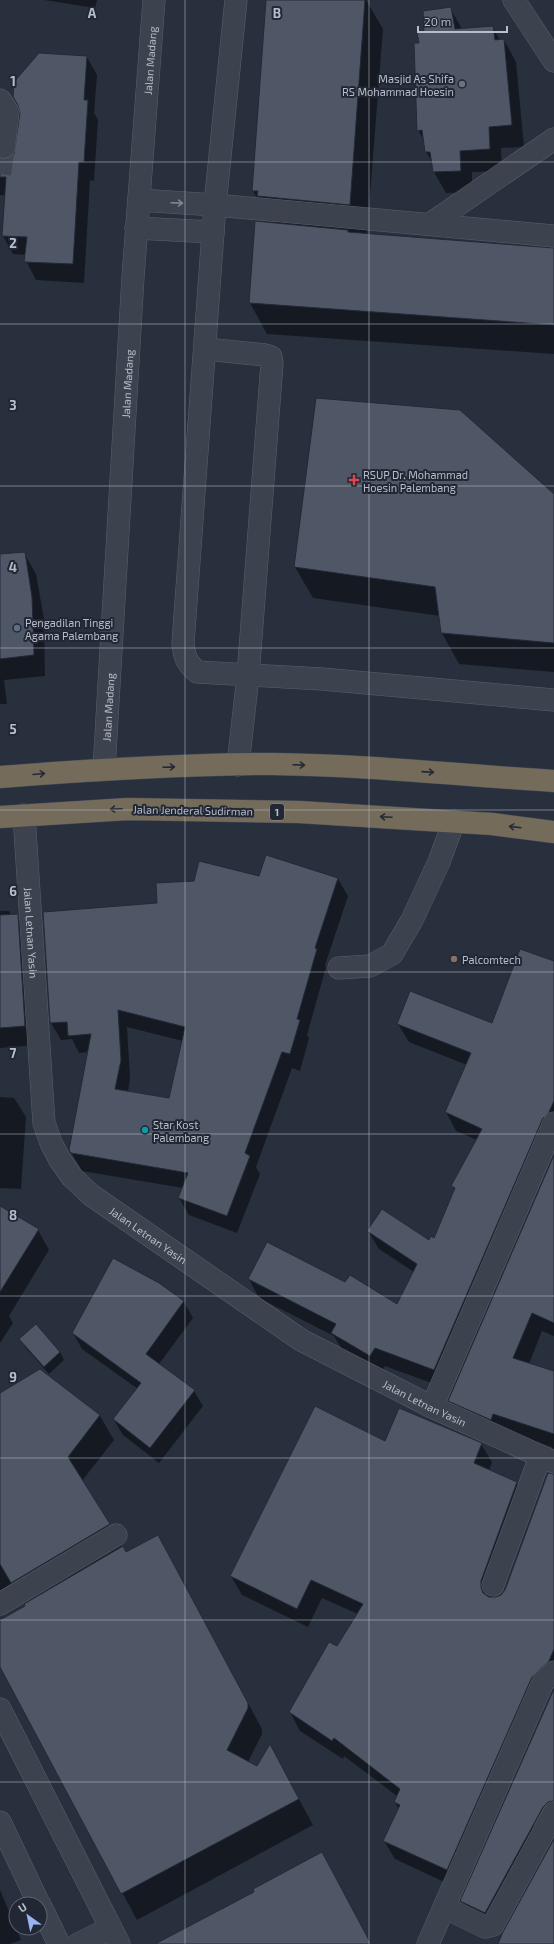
<svg xmlns="http://www.w3.org/2000/svg" width="554" height="1944" font-family="'Exo 2',sans-serif">
<style>
.shadow{fill:#0007;fill-rule:evenodd}
.building{fill:#4f5767;stroke:#232936;fill-rule:evenodd}
.lines{fill:none;stroke-linecap:round;stroke-linejoin:round}
.minor-tunnel{stroke:#3e4553;stroke-width:22;stroke-dasharray:22 11;stroke-linecap:butt}
.minor-casing{stroke:#5a606c;stroke-width:23}
.highway-casing{stroke:#474d59;stroke-width:23}
.minor{stroke:#3c424e;stroke-width:22}
.highway{stroke:#746b5a;stroke-width:22}
.oneway{stroke:#808692}
.oneway2{stroke:#252a36}
.grid{fill:none;stroke:#b8bec9;stroke-width:1;stroke-opacity:0.55}
.worship-dot{fill:#6b7280;stroke:#212734;stroke-width:1.5}
.health-dot{fill:#e0444e;stroke:#212734;stroke-width:1.5}
.service-dot{fill:#5c6f8a;stroke:#212734;stroke-width:1.5}
.education-dot{fill:#8d6e63;stroke:#212734;stroke-width:1.5}
.culture-dot{fill:#0f9aa8;stroke:#212734;stroke-width:1.5}
.labels{text-anchor:middle;dominant-baseline:central;stroke-width:4;stroke-linejoin:round;paint-order:stroke}
.shield{fill:#212734;stroke:#8b919c;stroke-width:1}
.shield-label{font-size:10px;font-weight:bold;fill:#b8bec9}
.street-label{font-size:11px;fill:#b8bec9;stroke:#212734}
.poi-label{font-size:11px;fill:#b8bec9;stroke:#212734;text-anchor:start}
.grid-label{font-size:13px;text-anchor:middle;font-weight:bold;fill:#b8bec9;stroke:#212734;stroke-width:4;stroke-linejoin:round;paint-order:stroke}
</style>
<rect width="100%" height="100%" fill="#28303e"/>
<g class="shadow">
<polygon points="44,0 97,0 95,8"/>
<polygon points="267,0 366,0 383,29 367,234 554,249 554,354 267,334 250,303 256,222 274,224 271,221 253,191"/>
<polygon points="450,8 462,29 492,27 500,40 504,40 516,62 524,147 501,148 502,171 472,172 472,192 446,193 434,172 433,163 426,152 425,142 418,130 420,44 425,32"/>
<polygon points="87,57 97,75 94,113 98,120 94,181 90,180 84,283 36,280 26,261 26,255 13,254 3,236 5,195 0,195 0,159 10,159 15,155"/>
<polygon points="317,400 554,496 554,672 459,664 442,633 440,616 313,598 295,567"/>
<polygon points="24,553 36,574 44,619 45,676 4,680 7,704 0,704 0,555"/>
<path d="M 260,877 L 338,879 L 348,896 L 325,965 L 326,967 L 307,1035 L 309,1038 L 300,1071 L 292,1068 L 256,1167 L 260,1174 L 237,1233 L 189,1215 L 179,1198 L 183,1188 L 82,1171 L 70,1150 L 89,1052 L 79,1053 L 72,1039 L 61,1040 L 51,1023 L 44,913 L 158,904 ZM 127,1027 L 183,1041 L 170,1099 L 128,1092 L 130,1078 Z"/>
<polygon points="0,911 9,911 11,915 17,915 29,934 36,1045 0,1048"/>
<polygon points="554,962 554,1135 445,1388 385,1366 381,1374 343,1351 334,1336 259,1298 249,1279 345,1283 398,1306 414,1272 379,1249 368,1231 429,1241 434,1239 455,1190 452,1186 477,1140 456,1131 446,1112 467,1065 409,1042 398,1024 493,1024"/>
<polygon points="0,1097 14,1098 26,1117 21,1189 0,1188"/>
<polygon points="554,1157 554,1336 542,1331 529,1364 554,1372 554,1451 552,1447 460,1419 449,1401"/>
<polygon points="0,1207 38,1230 49,1250 9,1316 13,1323 0,1343"/>
<polygon points="158,1284 184,1302 193,1318 159,1364 194,1391 203,1406 159,1463 123,1435 114,1420 138,1389 82,1349 73,1333"/>
<polygon points="21,1339 60,1352 64,1360 49,1374 25,1347"/>
<polygon points="39,1370 100,1416 114,1440 82,1481 126,1553 158,1536 262,1729 262,1734 248,1762 258,1767 270,1746 313,1825 137,1920 0,1665 0,1621 26,1607 14,1587 0,1594 0,1394"/>
<polygon points="385,1442 481,1444 492,1462 489,1471 517,1483 527,1502 492,1598 502,1595 506,1590 554,1475 554,1683 457,1888 395,1859 384,1841 399,1810 395,1802 397,1796 344,1756 343,1759 300,1731 290,1712 338,1648 358,1614 322,1598 308,1627 242,1595 231,1576"/>
<polygon points="533,1824 541,1838 493,1926 470,1915 462,1901"/>
<polygon points="0,1890 21,1940 10,1944 0,1944"/>
</g>
<g class="building">
<polygon points="266,0 365,0 350,205 257,196 258,191 252,191"/>
<polygon points="451,7 455,29 493,26 495,40 504,39 512,125 489,127 490,149 460,151 461,171 433,172 430,152 425,152 422,130 417,131 414,43 419,43 417,32 424,31 423,11"/>
<polygon points="39,53 87,56 84,100 88,100 84,162 79,162 73,264 24,262 27,237 2,236 6,177 0,177 0,158 9,159 14,154 20,113 18,105 13,97 14,82"/>
<polygon points="255,221 348,230 348,232 554,248 554,325 249,303"/>
<polygon points="316,398 460,410 554,494 554,643 441,633 435,587 294,567"/>
<polygon points="25,552 32,597 34,655 0,659 0,554"/>
<path d="M 266,855 L 338,878 L 315,948 L 317,949 L 297,1019 L 300,1020 L 290,1054 L 282,1052 L 245,1153 L 250,1156 L 227,1216 L 178,1198 L 188,1173 L 71,1153 L 69,1150 L 91,1034 L 68,1036 L 67,1022 L 50,1023 L 43,912 L 157,903 L 156,883 L 194,881 L 199,861 L 259,876 ZM 118,1010 L 185,1027 L 169,1098 L 115,1089 L 121,1060 Z"/>
<polygon points="18,914 25,1026 0,1028 0,915"/>
<polygon points="520,949 554,961 554,1101 549,1112 543,1118 434,1370 375,1348 370,1356 331,1333 336,1324 248,1279 267,1242 345,1282 350,1275 397,1304 417,1264 367,1231 382,1209 429,1240 431,1236 434,1238 455,1188 451,1186 482,1129 445,1112 471,1053 397,1024 410,991 492,1023"/>
<polygon points="554,1155 554,1323 532,1313 513,1358 554,1371 554,1434 493,1414 491,1420 448,1401"/>
<polygon points="0,1206 39,1229 0,1292"/>
<polygon points="113,1258 159,1283 184,1301 146,1354 195,1390 150,1448 113,1419 141,1383 72,1333"/>
<polygon points="36,1324 60,1352 44,1367 19,1339"/>
<polygon points="40,1369 100,1415 68,1457 110,1524 11,1583 0,1564 0,1393"/>
<polygon points="315,1406 385,1441 399,1408 482,1443 474,1463 517,1482 481,1581 481,1587 483,1593 489,1597 496,1597 501,1595 505,1590 548,1473 554,1474 554,1649 549,1661 532,1677 447,1870 383,1841 400,1805 394,1802 400,1789 334,1738 332,1741 289,1712 329,1642 337,1646 363,1604 311,1580 297,1609 230,1576"/>
<polygon points="158,1535 248,1703 248,1708 227,1750 257,1766 270,1744 299,1799 121,1894 0,1667 0,1620 25,1606 24,1604 123,1546 126,1552"/>
<polygon points="554,1689 554,1801 548,1802 543,1807 485,1913 460,1901"/>
<polygon points="554,1839 554,1944 498,1944 503,1932"/>
<polygon points="322,1852 371,1944 155,1944 254,1892 253,1889"/>
</g>
<g class="lines">
<polyline class="minor-tunnel" points="0,174 4,147"/>
<defs>
<g id="minor">
<polyline points="514,0 554,61"/>
<polyline points="0,100 8,112 4,147"/>
<polyline points="139,200 215,205 236,0"/>
<polyline points="430,224 554,139"/>
<polyline points="136,228 213,232"/>
<path d="M 554,236 L 215,205 L 183,643 C 184,657 187,663 197,672 L 322,679 L 554,700"/>
<polyline points="206,349 265,355 271,357 272,363 248,676 238,765"/>
<path id="s1" d="M 104,769 L 133,277 L 154,0"/>
<path id="s2" d="M 24,815 L 44,1123 L 51,1143 L 60,1160 L 72,1177 L 91,1195 L 301,1340 L 432,1407 L 554,1462"/>
<polyline points="339,968 370,966 392,954 412,920 439,862 454,821"/>
<polyline points="432,1407 554,1123"/>
<polyline points="493,1585 540,1457"/>
<polyline points="0,1604 116,1535"/>
<polyline points="0,1709 119,1944"/>
<polyline points="0,1822 39,1904"/>
<polyline points="40,1905 59,1944"/>
<polyline points="444,1907 485,1927 493,1925 554,1813"/>
<polyline points="78,1944 111,1928"/>
<polyline points="428,1944 543,1682 554,1672"/>
</g>
<g id="highway">
<path d="M 0,777 C 91,770 181,764 272,764 C 366,765 460,775 554,781"/>
<polyline points="0,817 128,809 299,812 492,824 554,832"/>
</g>
</defs>
<use href="#minor" class="minor-casing"/>
<use href="#highway" class="highway-casing"/>
<use href="#minor" class="minor"/>
<use href="#highway" class="highway"/>
</g>
<defs><path id="oneway-shaft" d="M-6 0H5M1.5-3L5.5 0L1.5 3" fill="none" stroke-width="1.6" stroke-linecap="round" stroke-linejoin="round"/></defs>
<use class="oneway" href="#oneway-shaft" transform="translate(177 203) rotate(2)"/>
<g class="oneway2">
<use href="#oneway-shaft" transform="translate(299 765) rotate(2)"/>
<use href="#oneway-shaft" transform="translate(169 767) rotate(-2)"/>
<use href="#oneway-shaft" transform="translate(428 772) rotate(4)"/>
<use href="#oneway-shaft" transform="translate(39 774) rotate(-5)"/>
<use href="#oneway-shaft" transform="translate(116 809) rotate(177)"/>
<use href="#oneway-shaft" transform="translate(386 817) rotate(-177)"/>
<use href="#oneway-shaft" transform="translate(515 827) rotate(-173)"/>
</g>
<path class="grid" d="M 185,0 L 185,1944M 369,0 L 369,1944M 0,162 L 554,162M 0,324 L 554,324M 0,486 L 554,486M 0,648 L 554,648M 0,810 L 554,810M 0,972 L 554,972M 0,1134 L 554,1134M 0,1296 L 554,1296M 0,1458 L 554,1458M 0,1620 L 554,1620M 0,1782 L 554,1782"/>
<circle class="worship-dot" cx="462" cy="84" r="4"/>
<path class="health-dot" d="M352 474h4v4h4v4h-4v4h-4v-4h-4v-4h4z"/>
<circle class="service-dot" cx="17" cy="628" r="4"/>
<circle class="education-dot" cx="454" cy="959" r="4"/>
<circle class="culture-dot" cx="145" cy="1130" r="4"/>
<g class="labels">
<rect class="shield" x="270" y="804" width="14" height="16" rx="3"/>
<g class="shield-label">
<text x="277" y="812">1</text>
</g>
<g class="street-label">
<text stroke="none"><textPath href="#s1" startOffset="710">Jalan Madang</textPath></text>
<text stroke="none"><textPath href="#s1" startOffset="386">Jalan Madang</textPath></text>
<text stroke="none"><textPath href="#s1" startOffset="62">Jalan Madang</textPath></text>
<text transform="translate(193 810) rotate(1)">Jalan Jenderal Sudirman</text>
<text stroke="none"><textPath href="#s2" startOffset="118">Jalan Letnan Yasin</textPath></text>
<text stroke="none"><textPath href="#s2" startOffset="466">Jalan Letnan Yasin</textPath></text>
<text stroke="none"><textPath href="#s2" startOffset="790">Jalan Letnan Yasin</textPath></text>
</g>
<g class="poi-label">
<text x="454" y="78" text-anchor="end">Masjid As Shifa<tspan x="454" dy="13">RS Mohammad Hoesin</tspan></text>
<text x="363" y="474">RSUP Dr. Mohammad<tspan x="363" dy="13">Hoesin Palembang</tspan></text>
<text x="25" y="622">Pengadilan Tinggi<tspan x="25" dy="13">Agama Palembang</tspan></text>
<text x="462" y="959">Palcomtech</text>
<text x="153" y="1124">Star Kost<tspan x="153" dy="13">Palembang</tspan></text>
</g>
</g>
<g class="grid-label">
<text x="92" y="18">A</text>
<text x="277" y="18">B</text>
<text x="13" y="86">1</text>
<text x="13" y="248">2</text>
<text x="13" y="410">3</text>
<text x="13" y="572">4</text>
<text x="13" y="734">5</text>
<text x="13" y="896">6</text>
<text x="13" y="1058">7</text>
<text x="13" y="1220">8</text>
<text x="13" y="1382">9</text>
</g>
<g transform="translate(28 1916) rotate(327)"><circle r="19" fill="#212734" stroke="#5d6370"/>
<path d="M0-3L7 15L0 10L-7 15Z" fill="#98b3ee"/>
<text y="-6" font-size="11" font-weight="bold" text-anchor="middle" fill="#b8bec9">U</text>
</g>
<path d="M418 26v6h89v-6" fill="none" stroke="#b8bec9" stroke-width="2"/>
<text x="424" y="26" font-size="12" fill="#b8bec9" stroke="#212734" stroke-width="3" paint-order="stroke">20 m</text>
</svg>
